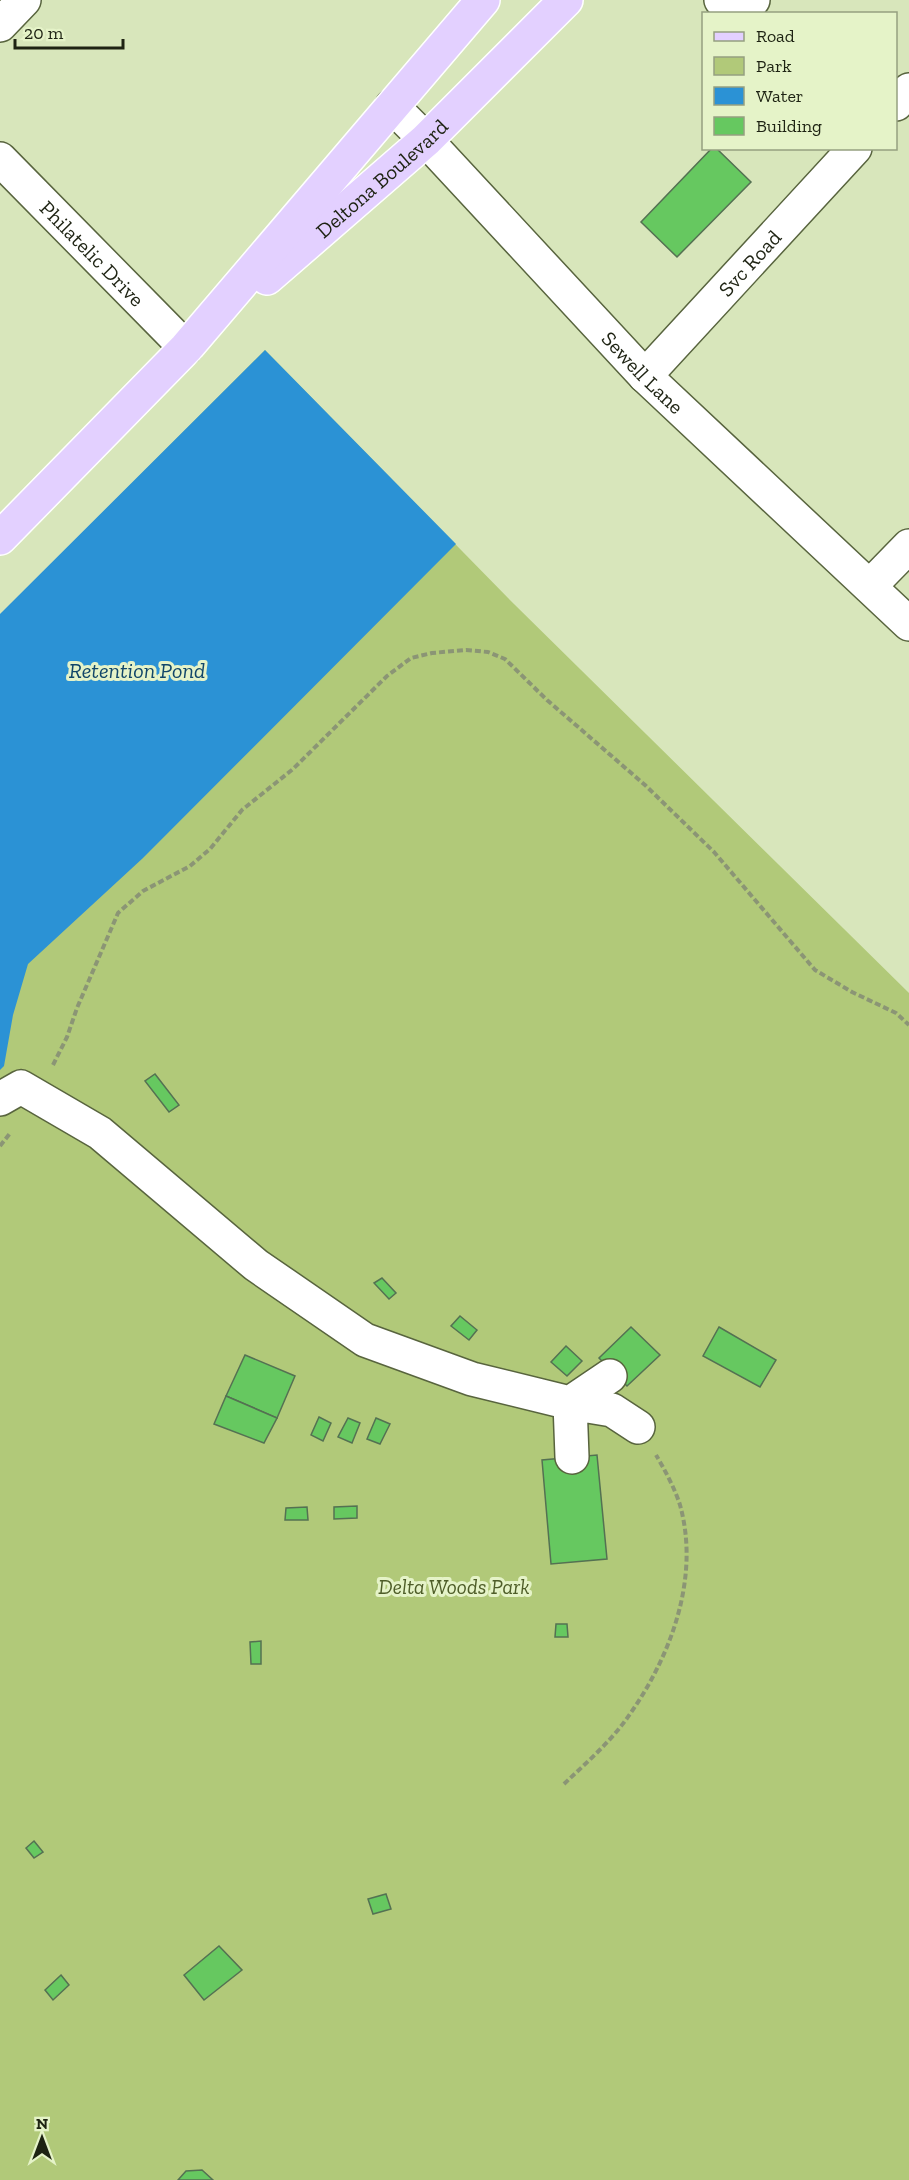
<svg xmlns="http://www.w3.org/2000/svg" width="909" height="2180" font-family="'Zilla Slab',serif">
<style>
.green{fill:#b1c979}
.water{fill:#2b92d5}
.building{fill:#66c860;stroke:#547152;stroke-width:1.5}
.lines{fill:none;stroke-linecap:round;stroke-linejoin:round}
.minor-casing{stroke:#58643e;stroke-width:36}
.major-casing{stroke:#fff;stroke-width:36}
.path{stroke:#8b9575;stroke-width:4;stroke-dasharray:6 3;stroke-linecap:butt}
.minor{stroke:#fff;stroke-width:33}
.major{stroke:#e3d0ff;stroke-width:33}
.labels{text-anchor:middle;dominant-baseline:central;stroke-width:6;stroke-linejoin:round;paint-order:stroke}
.street-label{font-size:21px;fill:#1e2313;stroke:#e5f3c8}
.park-label{font-size:21px;font-style:italic;fill:#4e5d28;stroke:#e5f3c8}
.water-label{font-size:22px;font-style:italic;fill:#114669;stroke:#e5f3c8}
</style>
<rect width="100%" height="100%" fill="#d8e6bb"/>
<polygon class="green" points="265,350 514,604 909,993 909,2180 0,2180 0,615"/>
<polygon class="water" points="265,350 456,544 143,858 28,964 13,1015 4,1066 0,1070 0,614"/>
<g class="building">
<polygon points="712,148 716,148 751,182 677,257 641,222"/>
<polygon points="155,1074 179,1105 169,1112 145,1081"/>
<polygon points="382,1278 396,1293 389,1299 374,1283"/>
<polygon points="460,1316 477,1330 469,1340 451,1326"/>
<polygon points="631,1327 660,1355 627,1386 599,1358"/>
<polygon points="719,1327 776,1360 760,1387 703,1356"/>
<polygon points="566,1346 582,1361 567,1376 551,1362"/>
<polygon points="245,1355 295,1376 277,1418 226,1396"/>
<polygon points="226,1396 277,1418 264,1443 214,1424"/>
<polygon points="319,1417 331,1423 323,1441 311,1435"/>
<polygon points="348,1418 360,1423 352,1443 338,1437"/>
<polygon points="376,1418 390,1424 380,1444 367,1439"/>
<polygon points="597,1455 607,1559 551,1564 542,1460"/>
<polygon points="357,1506 357,1518 334,1519 334,1507"/>
<polygon points="307,1507 308,1520 285,1520 286,1508"/>
<polygon points="556,1624 567,1624 568,1637 555,1637"/>
<polygon points="261,1641 261,1664 251,1664 250,1642"/>
<polygon points="34,1841 43,1852 34,1858 26,1848"/>
<polygon points="386,1894 391,1909 373,1914 368,1899"/>
<polygon points="219,1946 242,1970 204,2000 184,1975"/>
<polygon points="61,1975 69,1985 53,2000 45,1990"/>
<polygon points="202,2170 213,2180 178,2180 186,2171"/>
</g>
<g class="lines">
<defs>
<g id="minor">
<polyline points="721,0 733,7 749,4 753,0"/>
<polyline points="0,25 24,0"/>
<polyline points="896,104 909,90"/>
<path id="s1" d="M 392,106 L 426,140 L 645,376 L 909,624"/>
<path id="s2" d="M 0,159 L 186,348"/>
<path id="s3" d="M 645,376 L 855,148"/>
<polyline points="870,586 909,546"/>
<polyline points="0,1099 21,1087 100,1133 256,1265 365,1340 472,1379 570,1403 610,1376"/>
<polyline points="572,1457 570,1403 612,1410 638,1427"/>
</g>
<g id="major">
<path id="s4" d="M 267,278 L 426,140 L 566,0"/>
<polyline points="0,538 186,348 483,0"/>
</g>
</defs>
<use href="#minor" class="minor-casing"/>
<use href="#major" class="major-casing"/>
<g class="path">
<polyline points="53,1065 67,1037 77,1008 118,913 143,891 190,866 210,849 242,810 293,769 387,676 411,658 432,653 466,650 488,652 505,659 547,700 645,785 714,852 815,970 852,992 896,1013 909,1025"/>
<polyline points="0,1146 11,1132"/>
<path d="M 564,1784 C 585,1764 608,1744 625,1721 C 669,1661 701,1580 680,1505 C 675,1489 665,1470 656,1455"/>
</g>
<use href="#minor" class="minor"/>
<use href="#major" class="major"/>
</g>
<g class="labels">
<g class="street-label">
<text stroke="none"><textPath href="#s4" startOffset="152">Deltona Boulevard</textPath></text>
<text stroke="none"><textPath href="#s2" startOffset="132">Philatelic Drive</textPath></text>
<text stroke="none"><textPath href="#s3" startOffset="154">Svc Road</textPath></text>
<text stroke="none"><textPath href="#s1" startOffset="366">Sewell Lane</textPath></text>
</g>
<g class="park-label">
<text x="454" y="1586">Delta Woods Park</text>
</g>
<g class="water-label">
<text x="137" y="670">Retention Pond</text>
</g>
</g>
<rect x="702" y="12" width="195" height="138" fill="#e5f3c8" stroke="#95a080" stroke-width="1.5"/>
<rect x="714" y="32" width="30" height="9" fill="#e3d0ff" stroke="#95a080" stroke-width="1.5"/>
<text x="756" y="42" font-size="18" fill="#1e2313">Road</text>
<rect x="714" y="57" width="30" height="18" fill="#b1c979" stroke="#95a080" stroke-width="1.5"/>
<text x="756" y="72" font-size="18" fill="#1e2313">Park</text>
<rect x="714" y="87" width="30" height="18" fill="#2b92d5" stroke="#95a080" stroke-width="1.5"/>
<text x="756" y="102" font-size="18" fill="#1e2313">Water</text>
<rect x="714" y="117" width="30" height="18" fill="#66c860" stroke="#95a080" stroke-width="1.5"/>
<text x="756" y="132" font-size="18" fill="#1e2313">Building</text>
<g transform="translate(42 2138)" stroke="#e5f3c8" stroke-width="4.5" paint-order="stroke">
<path d="M0-4.5L10 22L0 15L-10 22Z" fill="#1e2313"/>
<text y="-9" font-size="16" font-weight="bold" text-anchor="middle" fill="#1e2313">N</text>
</g>
<path d="M15 39v9h108v-9" fill="none" stroke="#1e2313" stroke-width="3"/>
<text x="24" y="39" font-size="18" fill="#1e2313" stroke="#e5f3c8" stroke-width="4.5" paint-order="stroke">20 m</text>
</svg>
